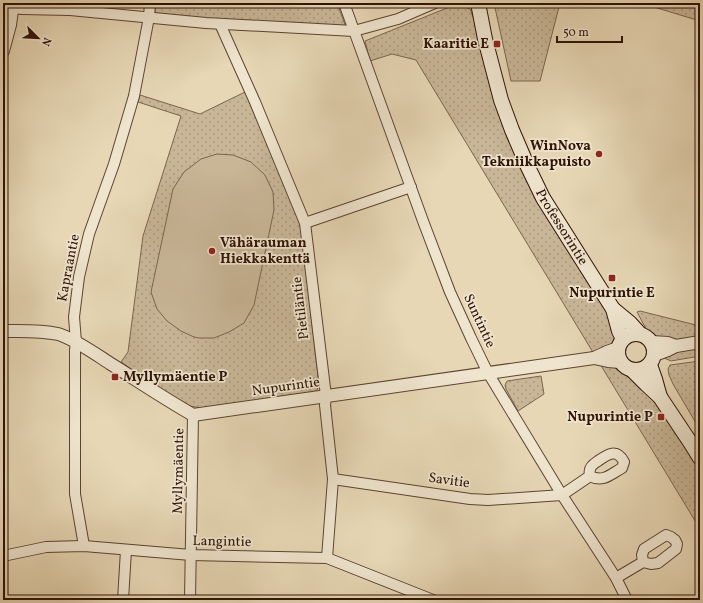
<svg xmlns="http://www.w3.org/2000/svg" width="703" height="603" font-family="Vollkorn,serif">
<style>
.green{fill:url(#green-dots);stroke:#7c644e}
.pitch{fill:#c8b697;stroke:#7c644e}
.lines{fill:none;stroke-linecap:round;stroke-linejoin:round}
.minor-casing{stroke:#5d4331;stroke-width:12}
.tertiary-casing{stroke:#5d4331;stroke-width:14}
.secondary-casing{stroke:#2f1205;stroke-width:16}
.minor{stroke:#efe5cf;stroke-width:10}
.tertiary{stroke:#efe5cf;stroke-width:12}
.secondary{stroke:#efe5cf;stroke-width:14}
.poi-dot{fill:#8f2418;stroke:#efe5cf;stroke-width:1.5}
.labels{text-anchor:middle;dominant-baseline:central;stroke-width:3.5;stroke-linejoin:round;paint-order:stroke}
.poi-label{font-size:14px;font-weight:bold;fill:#2f1205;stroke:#efe5cf;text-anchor:end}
.street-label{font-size:14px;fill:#2f1205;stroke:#efe5cf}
</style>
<defs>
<pattern id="green-dots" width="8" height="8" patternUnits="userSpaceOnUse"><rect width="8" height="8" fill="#c8b697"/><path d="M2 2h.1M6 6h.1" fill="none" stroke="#ac9b81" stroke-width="1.8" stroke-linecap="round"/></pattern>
</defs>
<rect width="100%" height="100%" fill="#e7d7b5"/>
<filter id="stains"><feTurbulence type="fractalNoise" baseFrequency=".005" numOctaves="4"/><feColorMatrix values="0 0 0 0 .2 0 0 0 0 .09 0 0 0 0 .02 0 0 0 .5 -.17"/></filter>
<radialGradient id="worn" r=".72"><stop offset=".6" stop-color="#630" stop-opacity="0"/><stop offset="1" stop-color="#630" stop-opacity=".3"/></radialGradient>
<g class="green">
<polygon points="156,3 337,3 347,30 154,18"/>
<polygon points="494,3 560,3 540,81 511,81"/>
<polygon points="655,3 700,3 700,21 654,7"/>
<polygon points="457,4 470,9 538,188 619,331 609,364 664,402 700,462 700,529 416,60 392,54 370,61 365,41"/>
<polygon points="245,92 289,191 301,226 319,385 317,390 314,392 201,408 190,406 179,402 121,362 128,352 143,236 181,116 138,102 140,95 200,114"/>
<polygon points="640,311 700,326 700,336 657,343 652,340 637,312"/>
<polygon points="700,348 700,356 671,361 664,358 663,356 667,353"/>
<polygon points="700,361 700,430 673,384 669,375 668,369 670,365"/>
<polygon points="541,376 544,394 518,411 506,389 505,385 507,381"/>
</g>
<polygon class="pitch" points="217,154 233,155 251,162 265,175 273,192 274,210 254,305 244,323 229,332 214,338 199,338 194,337 181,331 167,321 157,309 151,292 173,189 184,172 201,159"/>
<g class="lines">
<defs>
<g id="minor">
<polyline points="344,3 423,221 450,292 471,338 488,373 562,495 616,578 627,600"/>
<polyline points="13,8 22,9 70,10 206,23 354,31 398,19 435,3"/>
<polyline points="220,24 255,102 305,223 326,396 325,405 333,479 327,558"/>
<polyline points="305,223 411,187"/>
<path d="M 333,479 L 470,499 L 488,500 L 562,495 L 590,476 C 603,483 611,474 622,468 L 624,462 C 617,448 608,454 598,461 C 595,463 590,466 590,470 C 589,472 590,474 590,476"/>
<polyline points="84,546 75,494 75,350 76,342 74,317 79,277 89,234 114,164 134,96 149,17 150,3"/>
<polyline points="3,556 46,547 84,546 191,555 327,558 433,600"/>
<polyline points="616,578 643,562 651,564 658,563 676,549 677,544 675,540 671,537 666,535 644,549 642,555 643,562"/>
<polyline points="123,600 126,550"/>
<polyline points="190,600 193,415"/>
</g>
<g id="tertiary">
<polyline points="3,51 10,25 13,3"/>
<path d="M 3,331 C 21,331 40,330 58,334 C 73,338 97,355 111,364 C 138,381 165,399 193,415 L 594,358 L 607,352 L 618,348"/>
<polyline points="652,342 668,343 676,346"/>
<polyline points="655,355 668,350 676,346 700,342"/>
<polyline points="594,358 608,361 620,362"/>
</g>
<g id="secondary">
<path id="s1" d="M 478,3 L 485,39 L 501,100 L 512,130 L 527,165 L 543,198 L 613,309 L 619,331 L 623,339"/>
<polyline points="613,309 630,323 640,334"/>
<circle cx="636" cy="352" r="18"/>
<polyline points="650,365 655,379 660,397"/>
<polyline points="633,371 646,384 660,397 690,442 700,458"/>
</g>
</defs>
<use href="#minor" class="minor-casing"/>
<use href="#tertiary" class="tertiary-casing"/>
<use href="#secondary" class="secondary-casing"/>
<use href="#minor" class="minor"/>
<use href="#tertiary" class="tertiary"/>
<use href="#secondary" class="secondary"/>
</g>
<g class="poi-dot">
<rect x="493" y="40" width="8" height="8" rx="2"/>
<circle cx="599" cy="154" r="4"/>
<circle cx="212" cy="251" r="4"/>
<rect x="608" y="274" width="8" height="8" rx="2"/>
<rect x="111" y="373" width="8" height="8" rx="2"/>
<rect x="657" y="413" width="8" height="8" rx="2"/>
</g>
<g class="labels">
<g class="poi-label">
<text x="489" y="44">Kaaritie E</text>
<text x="591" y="146">WinNova<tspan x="591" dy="16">Tekniikkapuisto</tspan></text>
<text x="220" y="243" text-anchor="start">Vähärauman<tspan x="220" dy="16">Hiekkakenttä</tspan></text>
<text x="612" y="293" text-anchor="middle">Nupurintie E</text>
<text x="123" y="377" text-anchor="start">Myllymäentie P</text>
<text x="653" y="417">Nupurintie P</text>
</g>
<g class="street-label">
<text stroke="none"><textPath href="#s1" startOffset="241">Professorintie</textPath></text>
<text transform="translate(69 268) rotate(-79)">Kapraantie</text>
<text transform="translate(301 308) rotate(-97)">Pietiläntie</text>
<text transform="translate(479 321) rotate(65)">Suntintie</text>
<text transform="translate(286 387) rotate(-8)">Nupurintie</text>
<text transform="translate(179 471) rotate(-89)">Myllymäentie</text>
<text transform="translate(449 481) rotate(8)">Savitie</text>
<text transform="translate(222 542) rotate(1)">Langintie</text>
</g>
</g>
<rect width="703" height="603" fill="none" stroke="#e7d7b5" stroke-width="16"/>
<rect x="4" y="4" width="695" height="595" fill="none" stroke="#2f1205" stroke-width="2"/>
<rect x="8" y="8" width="687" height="587" fill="none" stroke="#2f1205"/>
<g transform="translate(38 38) rotate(114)" stroke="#efe5cf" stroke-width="3" paint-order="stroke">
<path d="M0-3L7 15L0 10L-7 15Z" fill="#2f1205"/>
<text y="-6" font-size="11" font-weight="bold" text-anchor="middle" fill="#2f1205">N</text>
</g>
<path d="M557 36v6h65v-6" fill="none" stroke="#2f1205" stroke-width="2"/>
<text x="563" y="36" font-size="12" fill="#2f1205" stroke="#efe5cf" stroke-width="3" paint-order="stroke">50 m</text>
<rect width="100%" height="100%" filter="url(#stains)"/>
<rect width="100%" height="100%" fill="url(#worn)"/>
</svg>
